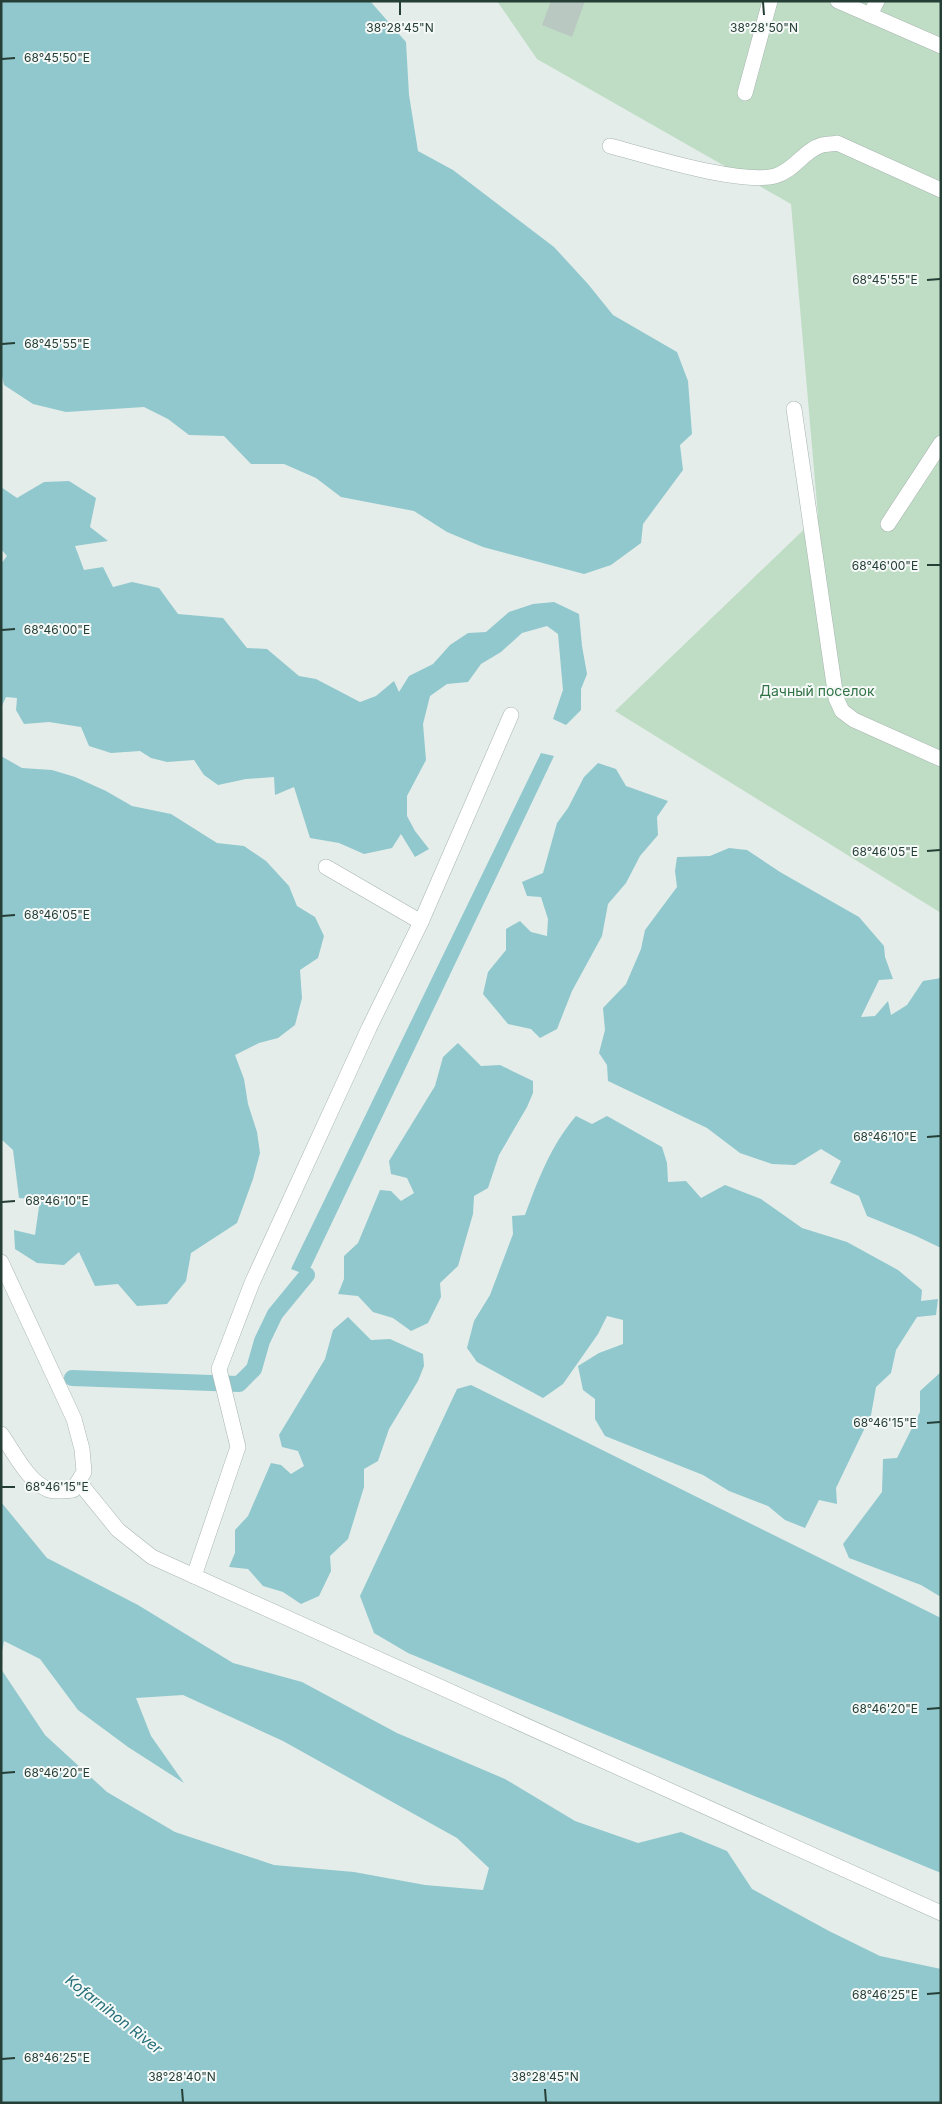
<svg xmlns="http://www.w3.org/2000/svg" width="942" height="2104" font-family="Inter,sans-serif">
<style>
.green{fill:#bfddc5}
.water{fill:#90c8ce}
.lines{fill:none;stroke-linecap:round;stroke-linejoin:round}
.canal{stroke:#90c8ce;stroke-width:16}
.building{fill:#bac8c2}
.minor-casing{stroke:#a7b5b0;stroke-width:16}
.minor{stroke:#fff;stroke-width:15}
.ticks{fill:none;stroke:#253e36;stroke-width:2}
.labels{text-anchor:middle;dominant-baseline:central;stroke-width:4;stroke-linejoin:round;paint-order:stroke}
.park-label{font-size:14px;fill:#317347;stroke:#f5f9f7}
.water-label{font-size:15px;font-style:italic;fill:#226d77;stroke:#f5f9f7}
.ticks-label{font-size:12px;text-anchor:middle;fill:#253e36;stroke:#f5f9f7;stroke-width:4;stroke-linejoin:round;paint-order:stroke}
</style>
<rect width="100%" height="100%" fill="#e4ede9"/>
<polygon class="green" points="497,1 941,1 941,913 615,711 818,516 791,204 537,59"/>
<g class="water">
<polygon points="1,1 370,1 406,42 409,95 418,151 453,170 554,247 588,284 613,315 677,352 688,381 692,434 680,445 683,470 643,524 641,543 611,565 584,574 483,547 447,532 414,511 341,497 316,478 284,464 251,464 224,436 189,435 168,419 144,407 66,412 33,404 4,385 1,371"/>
<polygon points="69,481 96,498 90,527 108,541 75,546 84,570 103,567 113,587 132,582 159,588 178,614 223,618 247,648 267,649 299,676 316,679 360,702 376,696 394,681 399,692 409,676 433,664 450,645 468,633 486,632 509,612 533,604 554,602 579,614 582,646 587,674 581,689 581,710 566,725 553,719 563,690 558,634 547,626 522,633 501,652 481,664 468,682 447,684 430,696 423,724 426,760 407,796 407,816 415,831 429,849 415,857 401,834 392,848 364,854 339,843 310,838 294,787 275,795 274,777 246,779 218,785 204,775 194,760 167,762 151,758 140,751 111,753 89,746 81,727 49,722 24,724 16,710 17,698 6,697 1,708 1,564 7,556 1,549 1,487 17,498 44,482"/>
<polygon points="541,753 554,756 307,1275 291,1269"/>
<polygon points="1,756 22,768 52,770 75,777 106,791 132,806 171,814 217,843 244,846 266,861 289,886 297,906 315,917 324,936 318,958 300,970 302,998 295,1025 278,1038 259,1043 235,1055 244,1079 248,1104 257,1132 260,1153 253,1179 237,1223 191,1253 186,1281 167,1304 137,1306 118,1284 95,1286 79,1252 64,1265 37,1263 15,1249 14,1230 35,1235 40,1200 19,1198 13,1150 1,1139"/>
<polygon points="598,763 616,769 626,786 668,801 657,817 658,835 640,856 626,883 608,904 602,936 572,991 557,1029 540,1038 531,1029 508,1024 483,994 488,972 506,950 506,929 520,921 531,932 547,936 548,919 541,897 527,896 522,882 543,873 557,823 568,808 584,777"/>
<polygon points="729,848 747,850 780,872 859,917 884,946 885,957 893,979 879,980 861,1017 875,1016 888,1001 891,1015 907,1005 923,981 941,978 941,1248 916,1236 867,1216 859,1196 830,1183 841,1161 821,1149 795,1165 772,1164 740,1153 707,1128 608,1081 607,1065 599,1053 605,1030 603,1008 626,984 641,949 645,930 677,887 675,871 677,857 710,856"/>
<polygon points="458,1043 481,1066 500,1065 533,1081 533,1093 527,1107 499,1155 488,1188 474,1196 473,1214 458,1266 440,1283 441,1297 428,1323 411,1331 393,1318 373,1312 358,1296 338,1294 344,1279 344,1256 358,1243 380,1190 391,1191 401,1201 414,1193 407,1178 391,1174 389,1161 435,1086 443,1057"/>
<path d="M 576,1116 L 592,1124 L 607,1116 L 662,1147 L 667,1163 L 668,1182 L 686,1181 L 701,1198 L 725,1185 L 761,1199 L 802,1228 L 847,1242 L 898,1270 L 922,1290 L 921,1301 L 938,1299 L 936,1315 L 917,1317 L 896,1350 L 891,1373 L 876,1387 L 871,1415 L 836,1488 L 837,1504 L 819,1500 L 805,1528 L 785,1520 L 768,1506 L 729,1491 L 703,1475 L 605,1436 L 595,1419 L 595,1399 L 583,1390 L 578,1366 L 599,1353 L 623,1344 L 623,1320 L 607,1316 L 598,1334 L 563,1384 L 543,1398 L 477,1362 L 467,1348 L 474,1321 L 490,1295 L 513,1234 L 512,1216 L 525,1215 C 538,1180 551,1145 576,1116 Z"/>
<polygon points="348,1317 371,1340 390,1339 423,1354 424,1366 418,1381 389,1429 378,1461 364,1469 364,1487 348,1539 330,1556 331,1571 319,1596 301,1604 283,1592 263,1586 248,1569 229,1567 235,1553 235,1530 248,1516 271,1463 281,1465 291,1474 304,1466 298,1451 282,1447 279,1435 325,1359 333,1330"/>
<polygon points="941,1372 941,1597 921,1585 849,1558 843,1544 882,1492 883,1459 897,1458 920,1412 920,1391"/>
<polygon points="471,1385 941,1618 941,1873 408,1653 374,1633 360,1596 457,1389"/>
<polygon points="1,1502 47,1558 138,1605 233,1663 302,1682 397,1733 505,1779 575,1821 638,1843 681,1832 727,1851 752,1889 829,1931 880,1956 941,1969 941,2103 1,2103 1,1669 45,1735 107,1792 175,1832 274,1865 354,1872 425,1885 483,1890 489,1868 457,1838 283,1741 183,1695 136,1698 151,1736 184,1783 128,1747 78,1710 40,1659 4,1641 1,1657"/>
</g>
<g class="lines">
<polyline class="canal" points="72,1378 239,1384 254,1369 262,1341 275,1314 307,1275"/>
</g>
<polygon class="building" points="551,1 585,1 572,37 542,25"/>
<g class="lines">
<defs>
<g id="minor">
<polyline points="838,1 941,46"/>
<polyline points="870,15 877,1"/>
<polyline points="745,93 770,1"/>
<path d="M 610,146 C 649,156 739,185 775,176 C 794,171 804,150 822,145 C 827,144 833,144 837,143 L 941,190"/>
<polyline points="794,409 836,698 842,711 854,720 941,759"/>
<polyline points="888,524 941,443"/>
<polyline points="326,867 421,922"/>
<path d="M 1,1262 L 74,1419 L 82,1449 L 84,1472 L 73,1490 C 65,1491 56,1492 49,1490 C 27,1481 14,1452 1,1434"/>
<polyline points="79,1482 118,1530 152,1557 941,1913"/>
<polyline points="194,1576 238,1447 219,1369 252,1283 369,1028 421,922 511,715"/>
</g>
</defs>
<use href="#minor" class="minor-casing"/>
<use href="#minor" class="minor"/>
</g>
<path class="ticks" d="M 400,2 L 400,15M 763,2 L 764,15M 2,59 L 15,58M 927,280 L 940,279M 2,344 L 15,343M 927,565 L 940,565M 2,630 L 15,629M 927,851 L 940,850M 2,916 L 15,915M 927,1137 L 940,1136M 2,1202 L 15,1201M 927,1423 L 940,1422M 2,1487 L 15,1487M 927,1709 L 940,1708M 2,1773 L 15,1772M 927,1994 L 940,1993M 2,2059 L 15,2058M 182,2089 L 183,2102M 545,2089 L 546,2102"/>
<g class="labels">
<g class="park-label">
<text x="817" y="690">Дачный поселок</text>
</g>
<g class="water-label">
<text transform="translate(114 2014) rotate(38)">Kofarnihon River</text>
</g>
</g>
<g class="ticks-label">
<text x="400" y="32">38°28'45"N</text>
<text x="764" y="32">38°28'50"N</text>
<text x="57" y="62">68°45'50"E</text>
<text x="885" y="284">68°45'55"E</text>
<text x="57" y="348">68°45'55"E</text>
<text x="885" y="570">68°46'00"E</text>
<text x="57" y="634">68°46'00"E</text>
<text x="885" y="856">68°46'05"E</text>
<text x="57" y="919">68°46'05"E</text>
<text x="885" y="1141">68°46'10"E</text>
<text x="57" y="1205">68°46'10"E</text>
<text x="885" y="1427">68°46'15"E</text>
<text x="57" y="1491">68°46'15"E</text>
<text x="885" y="1713">68°46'20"E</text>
<text x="57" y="1777">68°46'20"E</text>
<text x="885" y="1999">68°46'25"E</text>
<text x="57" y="2062">68°46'25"E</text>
<text x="182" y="2081">38°28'40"N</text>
<text x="545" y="2081">38°28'45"N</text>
</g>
<rect width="942" height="2104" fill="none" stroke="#253e36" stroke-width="5"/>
</svg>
